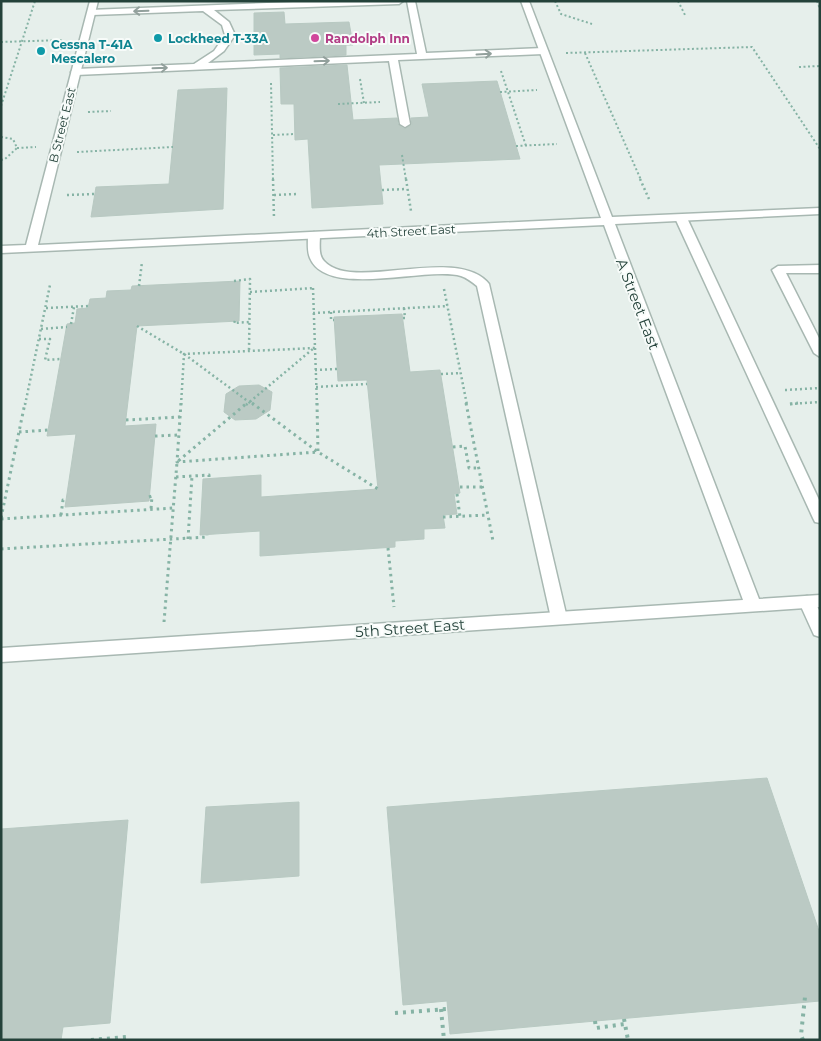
<svg xmlns="http://www.w3.org/2000/svg" width="821" height="1041" font-family="Montserrat,sans-serif">
<style>
.building{fill:#bbcac4;stroke:#b8c9c2}
.lines{fill:none;stroke-linecap:round;stroke-linejoin:round}
.service-casing{stroke:#a8b8b2;stroke-width:3}
.tertiary-casing{stroke:#a8b8b2;stroke-width:3}
.path-far3{stroke:#86b3a5;stroke-width:2;stroke-dasharray:2 2.5;stroke-linecap:butt}
.path-far2{stroke:#86b3a5;stroke-width:2.5;stroke-dasharray:2 3;stroke-linecap:butt}
.path-far1{stroke:#86b3a5;stroke-width:3;stroke-dasharray:2.5 4;stroke-linecap:butt}
.path{stroke:#86b3a5;stroke-width:4;stroke-dasharray:3 5;stroke-linecap:butt}
.service{fill:#fff;fill-rule:evenodd}
.tertiary{fill:#fff;fill-rule:evenodd}
.oneway{stroke:#92a09c}
.culture-dot{fill:#0f9aa8;stroke:#f7fbf9;stroke-width:2}
.hotel-dot{fill:#d1479c;stroke:#f7fbf9;stroke-width:2}
.labels{text-anchor:middle;dominant-baseline:central;stroke-width:4;stroke-linejoin:round;paint-order:stroke}
.far-culture-label{font-size:12px;font-weight:bold;fill:#0d838f;stroke:#f7fbf9;text-anchor:start}
.far-hotel-label{font-size:12px;font-weight:bold;fill:#b23c85;stroke:#f7fbf9;text-anchor:start}
.far-street-label{font-size:12px;fill:#24423a;stroke:#f7fbf9}
.street-label{font-size:15px;fill:#24423a;stroke:#f7fbf9}
</style>
<rect width="100%" height="100%" fill="#e6efeb"/>
<g class="building">
<polygon points="284,12 285,24 349,22 353,45 346,45 346,55 280,58 280,54 254,55 254,13"/>
<polygon points="347,65 353,120 397,118 398,124 404,129 412,125 411,118 429,117 422,84 497,81 520,159 379,165 383,204 312,208 308,139 295,140 294,104 281,104 280,68"/>
<polygon points="227,88 223,209 91,217 96,187 169,184 178,90"/>
<polygon points="240,281 239,321 137,326 125,426 156,424 149,501 65,507 76,434 47,436 67,324 75,323 77,309 88,308 90,299 106,298 107,291 131,290 132,286"/>
<polygon points="402,314 410,372 440,370 460,493 454,494 457,514 443,515 445,528 424,529 424,539 395,541 395,547 260,556 260,531 200,535 203,479 261,475 261,497 378,489 367,380 338,381 334,317"/>
<polygon points="259,385 272,392 270,410 256,419 235,420 224,412 226,394 239,386"/>
<polygon points="767,778 820,934 820,1001 450,1034 447,1001 403,1005 387,807"/>
<polygon points="299,802 299,876 201,883 206,807"/>
<polygon points="128,820 110,1023 63,1027 61,1040 1,1040 1,829"/>
</g>
<g class="lines">
<defs>
<g id="service">
<polygon points="320,1 403,1 399,4 214,10 229,22 235,35 224,51 208,63 417,54 407,1 415,1 426,53 543,48 548,51 543,54 398,60 410,124 405,127 400,124 389,61 76,75 71,72 76,69 194,64 214,51 225,35 222,25 203,11 92,15 88,12 89,10"/>
<polygon points="681,215 687,218 820,502 820,523 815,522 813,518 675,218"/>
<path d="M 314,232 L 320,235 C 320,243 318,255 324,261 C 352,293 457,244 489,284 L 567,618 L 565,622 L 559,624 L 553,622 L 551,618 L 477,286 C 472,282 467,278 461,276 C 427,266 327,299 310,258 C 307,251 308,243 308,235 Z"/>
<polygon points="820,265 820,273 786,273 820,340 820,357 814,353 772,270 778,266"/>
<polygon points="807,596 813,598 820,612 820,637 814,635 799,602 801,598"/>
</g>
<polygon id="tertiary" points="90,1 98,1 38,245 601,218 521,1 529,1 612,217 820,208 820,214 615,224 759,599 820,595 820,607 1,662 1,648 743,600 604,225 1,253 1,246 26,245"/>
</defs>
<use href="#service" class="service-casing"/>
<use href="#tertiary" class="tertiary-casing"/>
<g class="path-far3">
<polyline points="555,1 561,14 592,24"/>
<polyline points="678,1 685,15"/>
<polyline points="817,1 820,9"/>
<polyline points="1,42 63,40"/>
<polyline points="566,53 752,47 820,149"/>
<polyline points="585,53 641,180"/>
<polyline points="799,67 820,66"/>
<polyline points="501,71 526,146"/>
<polyline points="360,79 364,103"/>
<polyline points="271,83 273,180"/>
<polyline points="500,92 537,90"/>
<polyline points="338,104 380,102"/>
<polyline points="1,106 35,1"/>
<polyline points="88,112 111,111"/>
<polyline points="273,135 295,134"/>
<polyline points="1,137 13,139 17,148 5,159 1,160"/>
<polyline points="516,146 557,144"/>
<polyline points="17,148 36,147"/>
<polyline points="77,152 173,147"/>
<polyline points="402,155 406,180"/>
</g>
<g class="path-far2">
<polyline points="273,179 274,219"/>
<polyline points="406,179 411,211"/>
<polyline points="640,179 649,199"/>
<polyline points="382,190 407,189"/>
<polyline points="67,195 95,194"/>
<polyline points="274,195 297,194"/>
<polyline points="234,281 250,279 249,351"/>
<polyline points="139,286 142,262"/>
<polyline points="313,288 315,348"/>
<polyline points="444,289 467,405"/>
<polyline points="250,292 314,288"/>
<polyline points="46,308 89,306"/>
<polyline points="331,312 331,320 334,320"/>
<polyline points="313,313 448,306"/>
<polyline points="403,318 405,318 404,308"/>
<polyline points="235,321 234,323 249,322"/>
<polyline points="71,324 74,307"/>
<polyline points="137,326 184,354 253,405"/>
<polyline points="41,329 67,327"/>
<polyline points="39,339 50,339 45,360 61,359"/>
<polyline points="315,348 317,405"/>
<polyline points="315,370 337,369"/>
<polyline points="441,374 461,373"/>
<polyline points="316,387 367,384"/>
<polyline points="785,390 820,388"/>
<polyline points="790,404 820,402"/>
<polyline points="25,405 50,285"/>
<polyline points="181,405 184,354 315,348"/>
<polyline points="246,405 314,348"/>
</g>
<g class="path-far1">
<polyline points="181,403 177,462 318,452 317,403"/>
<polyline points="252,403 318,452 378,489"/>
<polyline points="466,403 493,541"/>
<polyline points="790,404 798,403"/>
<polyline points="126,420 180,417"/>
<polyline points="19,432 48,430"/>
<polyline points="155,436 179,435"/>
<polyline points="453,447 465,446 469,468 479,468"/>
<polyline points="176,477 209,475 209,479"/>
<polyline points="460,487 482,487"/>
<polyline points="457,494 460,517"/>
<polyline points="149,497 152,496 151,509"/>
<polyline points="61,515 63,500 66,500"/>
<polyline points="443,517 488,515"/>
<polyline points="1,518 25,403"/>
<polyline points="1,519 173,508"/>
<polyline points="188,539 192,476"/>
<polyline points="388,548 394,607"/>
<polyline points="1,549 207,537 207,535"/>
<polyline points="164,622 177,462 247,403"/>
</g>
<g class="path">
<polyline points="441,1009 444,1040"/>
<polyline points="395,1013 447,1009"/>
<polyline points="624,1019 628,1040"/>
<polyline points="595,1021 596,1028 625,1024"/>
<polyline points="91,1040 127,1037"/>
<polyline points="803,1040 801,1035 805,997"/>
</g>
<use href="#service" class="service"/>
<use href="#tertiary" class="tertiary"/>
</g>
<defs><path id="oneway-shaft" d="M-6 0H5M1.5-3L5.5 0L1.5 3" fill="none" stroke-width="1.6" stroke-linecap="round" stroke-linejoin="round" transform="scale(1.25)"/></defs>
<g class="oneway">
<use href="#oneway-shaft" transform="translate(141 11) rotate(178)"/>
<use href="#oneway-shaft" transform="translate(484 54) rotate(-3)"/>
<use href="#oneway-shaft" transform="translate(322 61) rotate(-2)"/>
<use href="#oneway-shaft" transform="translate(160 68) rotate(-2)"/>
</g>
<g class="culture-dot">
<circle cx="158" cy="38" r="5"/>
<circle cx="41" cy="51" r="5"/>
</g>
<circle class="hotel-dot" cx="315" cy="38" r="5"/>
<g class="labels">
<g class="far-culture-label">
<text x="168" y="38">Lockheed T-33A</text>
<text x="51" y="44">Cessna T-41A<tspan x="51" dy="14">Mescalero</tspan></text>
</g>
<g class="far-hotel-label">
<text x="325" y="38">Randolph Inn</text>
</g>
<g class="far-street-label">
<text transform="translate(62 125) rotate(-76)">B Street East</text>
<text transform="translate(411 231) rotate(-3)">4th Street East</text>
</g>
<g class="street-label">
<text transform="translate(638 304) rotate(69)">A Street East</text>
<text transform="translate(410 628) rotate(-4)">5th Street East</text>
</g>
</g>
<rect width="821" height="1041" fill="none" stroke="#24423a" stroke-width="5"/>
</svg>
